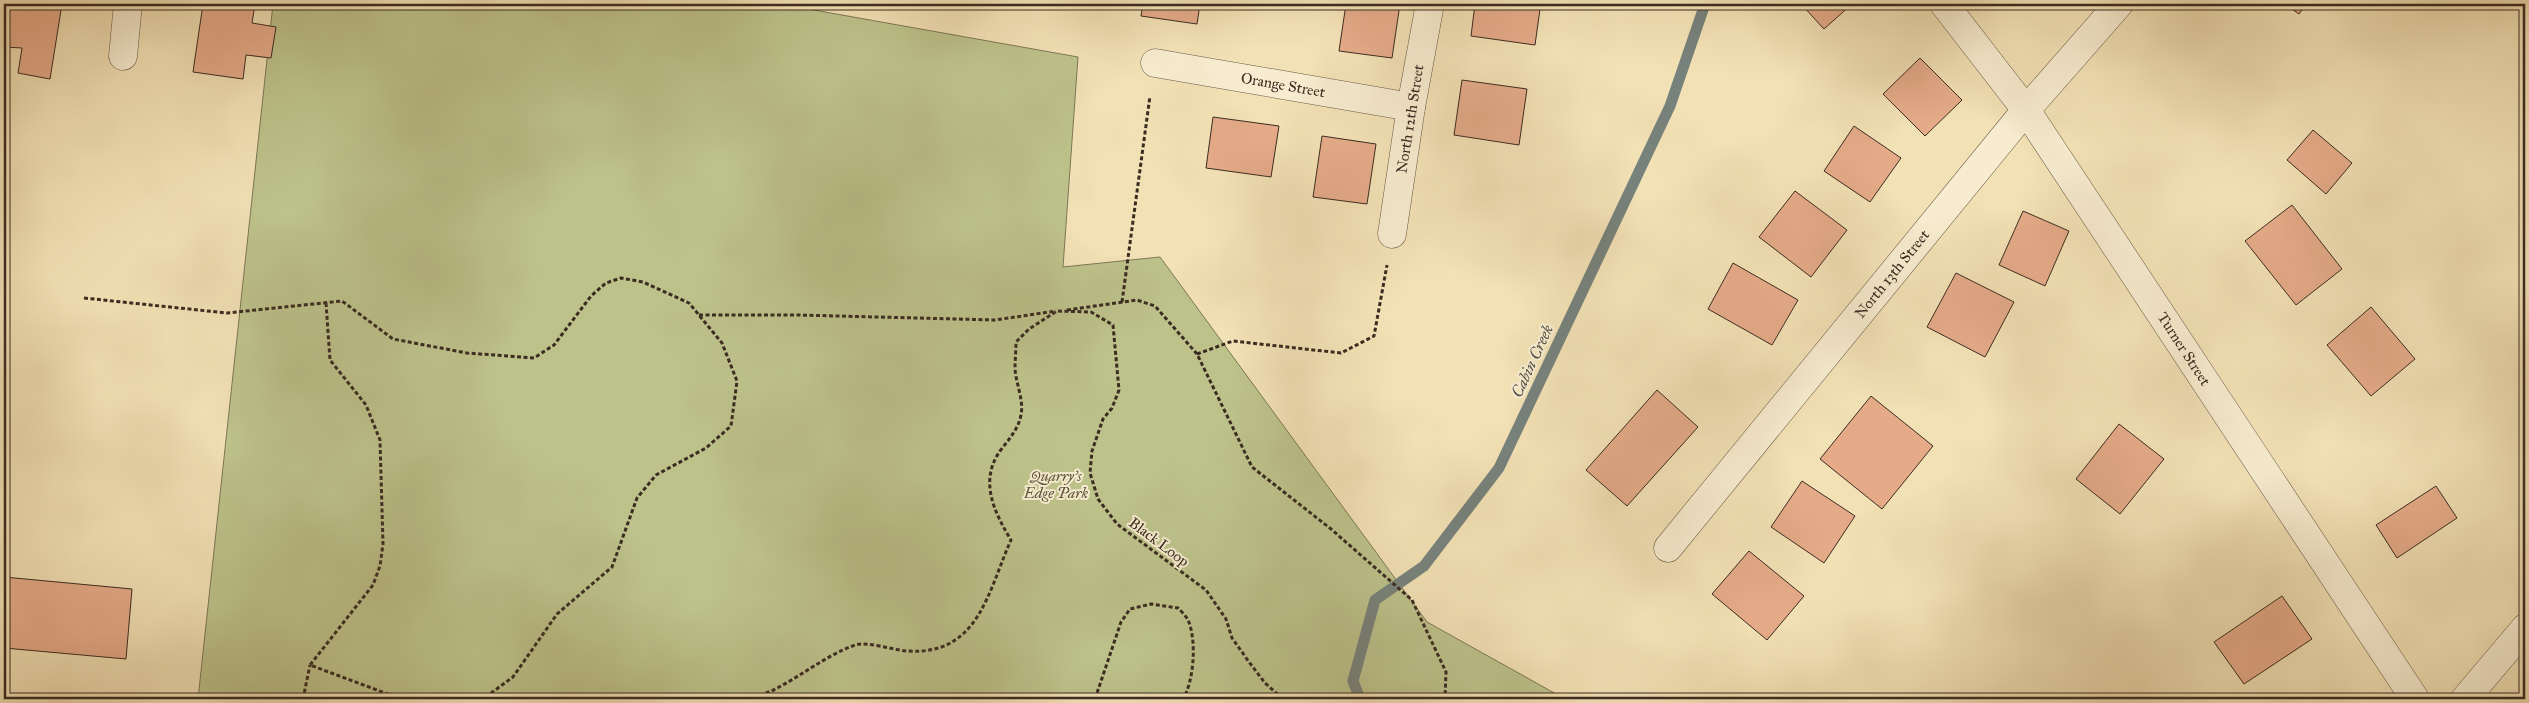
<svg xmlns="http://www.w3.org/2000/svg" width="2529" height="703" font-family="'IM FELL Great Primer',serif">
<style>
.green{fill:#bdc28b;stroke:#7c7756}
.lines{fill:none;stroke-linecap:round;stroke-linejoin:round}
.stream{stroke:#77827c;stroke-width:11}
.building{fill:#e5ab89;stroke:#3b2c22}
.minor-casing{stroke:#695947;stroke-width:29}
.path{stroke:#3b2c22;stroke-width:3;stroke-dasharray:4 2.5;stroke-linecap:butt}
.minor{stroke:#f7eccf;stroke-width:28}
.labels{text-anchor:middle;dominant-baseline:central;stroke-width:4;stroke-linejoin:round;paint-order:stroke}
.street-label{font-size:15px;fill:#3b2c22;stroke:#f7eccf}
.park-label{font-size:15px;font-style:italic;fill:#5c523c;stroke:#f7eccf}
.water-label{font-size:16px;font-style:italic;fill:#545048;stroke:#f7eccf}
</style>
<rect width="100%" height="100%" fill="#f2e1b5"/>
<filter id="stains"><feTurbulence type="fractalNoise" baseFrequency=".004" numOctaves="4"/><feColorMatrix values="0 0 0 0 .2 0 0 0 0 .09 0 0 0 0 .02 0 0 0 .5 -.17"/></filter>
<radialGradient id="worn" r=".72"><stop offset=".6" stop-color="#630" stop-opacity="0"/><stop offset="1" stop-color="#630" stop-opacity=".3"/></radialGradient>
<polygon class="green" points="273,4 780,4 1078,57 1063,267 1160,257 1427,622 1565,699 198,699"/>
<g class="lines">
<polyline class="stream" points="1360,699 1353,681 1375,600 1424,566 1499,468 1670,106 1705,4"/>
</g>
<g class="building">
<polygon points="4,4 62,4 50,79 18,73 22,48 4,47"/>
<polygon points="203,4 279,4 279,7 255,4 252,23 276,27 271,58 246,55 243,79 193,72"/>
<polygon points="1143,4 1200,4 1197,24 1141,16"/>
<polygon points="1346,4 1400,4 1392,58 1339,51"/>
<polygon points="1475,4 1503,4 1540,9 1535,45 1471,36"/>
<polygon points="1801,4 1852,4 1824,29"/>
<polygon points="2285,4 2306,4 2299,14"/>
<polygon points="1920,58 1962,100 1925,136 1883,94"/>
<polygon points="1462,80 1527,89 1519,145 1454,135"/>
<polygon points="1213,117 1279,126 1271,177 1206,168"/>
<polygon points="1854,126 1901,158 1870,202 1824,171"/>
<polygon points="2313,130 2352,163 2326,194 2287,160"/>
<polygon points="1322,136 1376,144 1367,204 1313,197"/>
<polygon points="1795,191 1847,230 1811,277 1759,237"/>
<polygon points="2292,205 2342,269 2296,305 2245,241"/>
<polygon points="2023,211 2069,231 2045,286 1999,265"/>
<polygon points="1733,263 1798,300 1772,345 1708,309"/>
<polygon points="1956,273 2014,302 1985,357 1927,327"/>
<polygon points="2371,307 2415,359 2371,396 2327,345"/>
<polygon points="1657,390 1698,427 1627,506 1586,470"/>
<polygon points="1871,396 1933,446 1882,509 1820,459"/>
<polygon points="2119,424 2164,459 2120,514 2076,479"/>
<polygon points="1802,481 1855,516 1824,563 1771,527"/>
<polygon points="2436,486 2457,518 2397,558 2376,525"/>
<polygon points="1749,551 1804,596 1767,640 1712,594"/>
<polygon points="4,577 132,589 126,659 4,648"/>
<polygon points="2282,596 2312,639 2244,684 2214,642"/>
</g>
<g class="lines">
<defs>
<g id="minor">
<polyline points="1944,4 2026,110 2415,699"/>
<polyline points="123,56 128,4"/>
<polyline points="1155,63 1411,107"/>
<polyline points="1392,234 1411,107 1430,4"/>
<polyline points="1668,548 2026,110 2119,4"/>
<polyline points="2465,699 2525,628"/>
</g>
</defs>
<use href="#minor" class="minor-casing"/>
<g class="path">
<polyline points="84,298 227,313 342,301 393,339 467,353 534,358 554,345 591,296 606,283 621,278 643,282 689,303 722,343 737,381 731,426 706,448 656,475 637,498 612,567 557,614 513,677 483,699"/>
<polyline points="1122,302 1150,96"/>
<polyline points="326,303 330,360 366,405 380,440 383,544 380,566 373,585 310,665 401,699"/>
<polyline points="1067,310 1137,300 1155,306 1197,354 1252,467 1331,529 1412,600 1446,672 1445,699"/>
<polyline points="699,315 798,315 995,320 1056,311"/>
<polyline points="1197,354 1233,341 1341,353 1374,336 1387,265"/>
<polyline points="303,699 310,665"/>
<path d="M 747,699 C 757,696 769,693 779,687 C 804,674 827,655 855,645 C 867,641 893,650 907,651 C 979,656 988,591 1011,540 C 994,512 979,481 1000,451 C 1009,439 1018,430 1021,415 C 1024,400 1016,384 1015,369 C 1015,360 1016,351 1016,342 L 1029,329 L 1057,311 L 1091,312 L 1113,325 L 1119,390 L 1112,408 L 1103,419 L 1092,451 L 1090,473 L 1098,499 L 1117,524 L 1206,590 L 1226,619 L 1232,638 L 1249,662 L 1265,683 L 1283,699"/>
<path d="M 1095,699 L 1121,622 L 1130,609 L 1151,604 L 1178,608 C 1181,611 1186,616 1188,620 C 1197,640 1194,681 1183,699"/>
</g>
<use href="#minor" class="minor"/>
</g>
<g class="labels">
<g class="street-label">
<text transform="translate(1283 85) rotate(10)">Orange Street</text>
<text transform="translate(1410 119) rotate(-81)">North 12th Street</text>
<text transform="translate(1892 274) rotate(-51)">North 13th Street</text>
<text transform="translate(2184 349) rotate(57)">Turner Street</text>
<text transform="translate(1159 542) rotate(37)">Black Loop</text>
</g>
<g class="park-label">
<text x="1056" y="476">Quarry's<tspan x="1056" dy="17">Edge Park</tspan></text>
</g>
<g class="water-label">
<text transform="translate(1532 361) rotate(-65)">Cabin Creek</text>
</g>
</g>
<rect width="2529" height="703" fill="none" stroke="#f2e1b5" stroke-width="20"/>
<rect x="5" y="5" width="2519" height="693" fill="none" stroke="#3b2c22" stroke-width="2.5"/>
<rect x="10" y="10" width="2509" height="683" fill="none" stroke="#3b2c22"/>
<rect width="100%" height="100%" filter="url(#stains)"/>
<rect width="100%" height="100%" fill="url(#worn)"/>
</svg>
